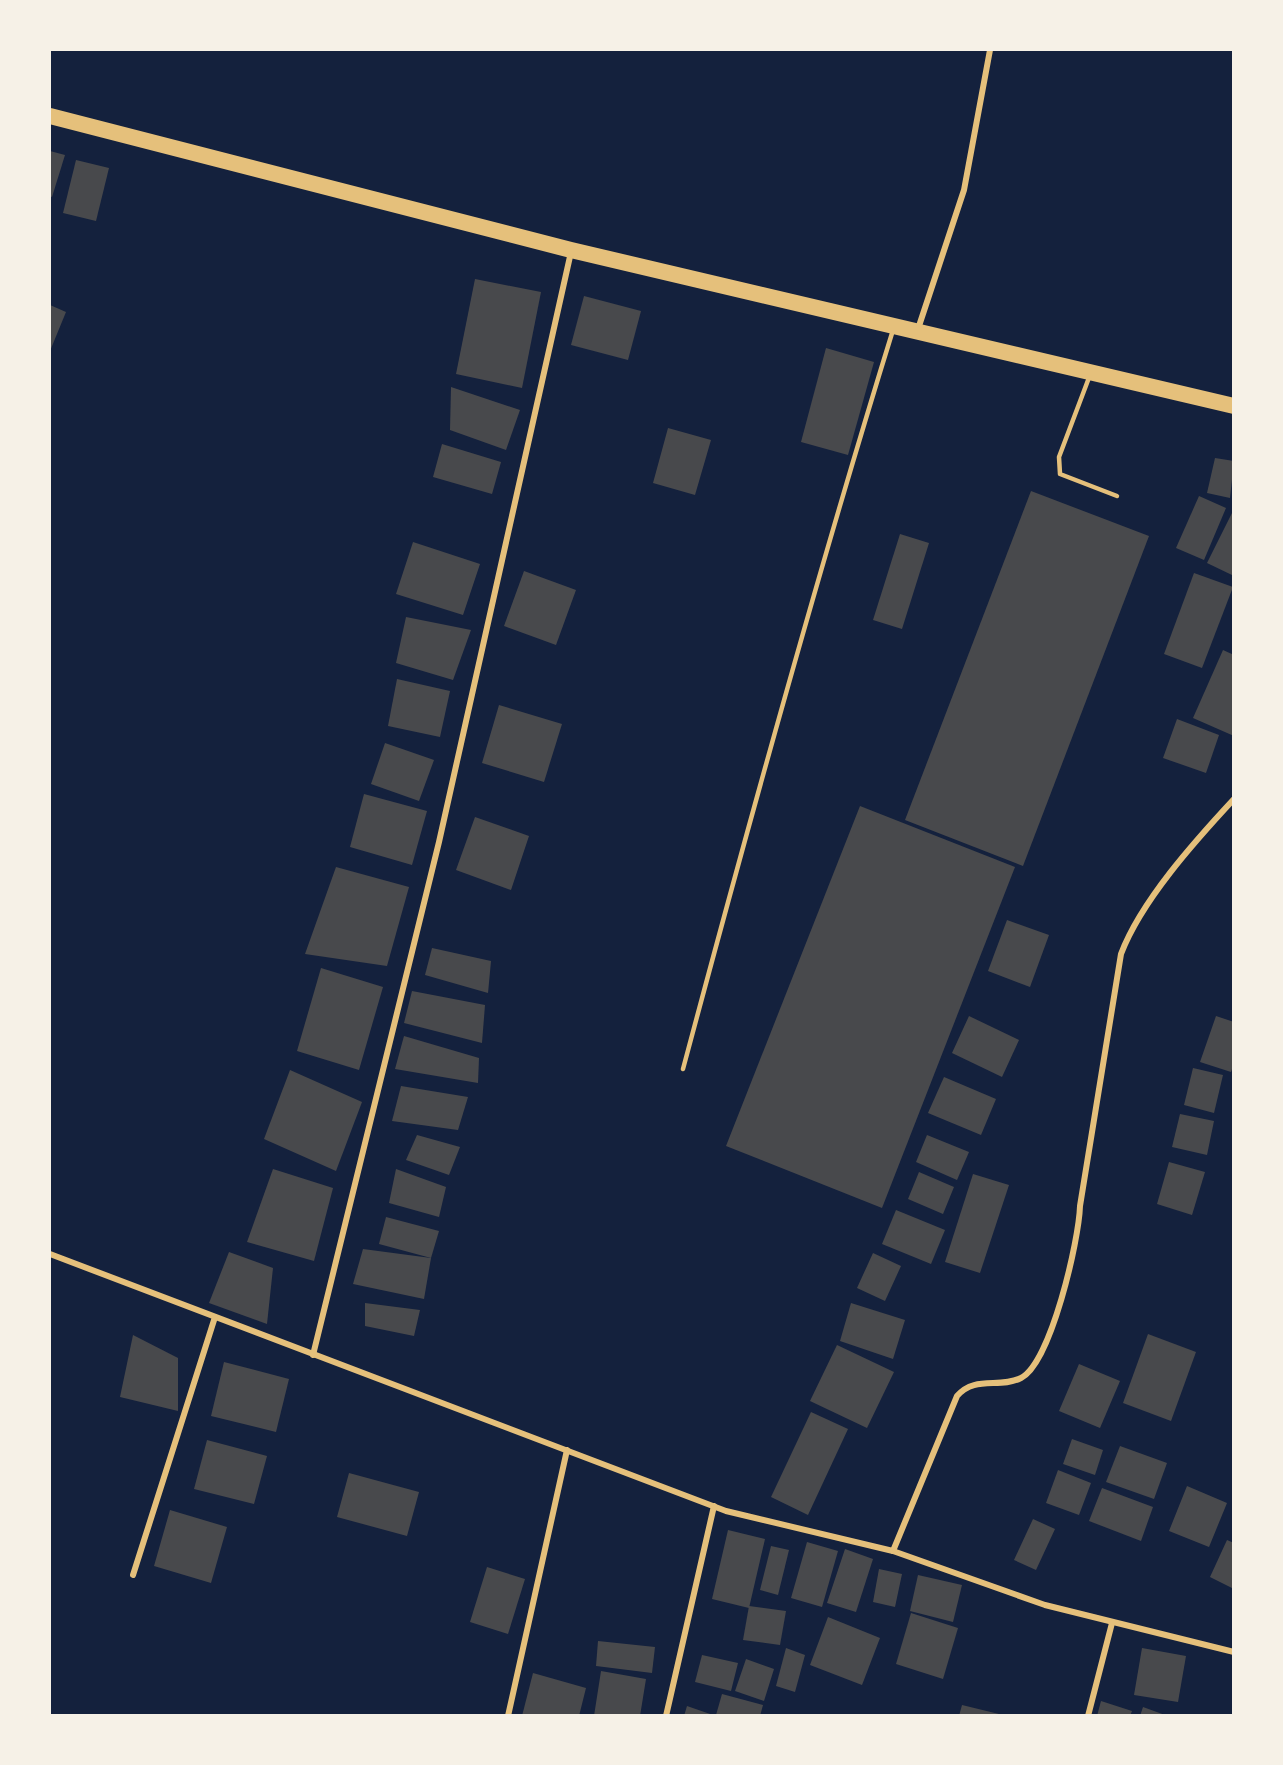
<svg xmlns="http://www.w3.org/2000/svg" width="1283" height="1765" font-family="Signika,sans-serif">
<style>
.building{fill:#48494c}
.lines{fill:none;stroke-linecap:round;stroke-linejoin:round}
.service{stroke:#e5c07b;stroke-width:4.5}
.minor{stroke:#e5c07b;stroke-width:6}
.trunk{stroke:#e5c07b;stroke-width:16}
</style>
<rect width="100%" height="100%" fill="#14213d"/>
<g class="building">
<polygon points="50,151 65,155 52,197 50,196"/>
<polygon points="76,160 109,168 96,221 63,213"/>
<polygon points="475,279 541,292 522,388 456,374"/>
<polygon points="584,296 641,311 628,360 571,345"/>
<polygon points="50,305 66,312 50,351"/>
<polygon points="826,348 874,362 848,455 801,442"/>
<polygon points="451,387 520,410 506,450 450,430"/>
<polygon points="668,428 711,440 695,495 653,483"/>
<polygon points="442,444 501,462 492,494 433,477"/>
<polygon points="1215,458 1234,461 1230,498 1207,493"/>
<polygon points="1031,491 1149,536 1023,866 905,820"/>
<polygon points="1199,496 1226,508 1204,560 1176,548"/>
<polygon points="1234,509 1234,576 1207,563"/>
<polygon points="900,534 929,543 902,629 873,620"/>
<polygon points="413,542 480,564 463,615 396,594"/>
<polygon points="524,571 576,590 556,645 504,626"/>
<polygon points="1194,573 1233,587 1202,668 1164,654"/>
<polygon points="406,617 471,630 453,680 396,663"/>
<polygon points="1223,650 1234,655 1234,736 1193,718"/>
<polygon points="397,679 450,691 440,737 388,726"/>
<polygon points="499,705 562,724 544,782 482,763"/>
<polygon points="1177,719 1219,735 1206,773 1163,758"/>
<polygon points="385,743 434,760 419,801 371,784"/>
<polygon points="364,794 427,811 412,865 350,847"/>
<polygon points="860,806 1015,867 882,1208 726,1146"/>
<polygon points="475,817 529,836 511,890 456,870"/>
<polygon points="336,867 409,887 387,966 305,954"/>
<polygon points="1007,920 1049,935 1030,987 988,971"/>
<polygon points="432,948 491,961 488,993 425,975"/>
<polygon points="321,968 383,987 359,1070 297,1051"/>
<polygon points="412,991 485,1005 482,1043 404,1023"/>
<polygon points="969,1016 1019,1040 1002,1077 952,1053"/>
<polygon points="1216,1016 1234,1022 1234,1063 1231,1072 1200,1062"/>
<polygon points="404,1036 479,1058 478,1083 395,1069"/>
<polygon points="1193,1068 1223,1075 1214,1113 1184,1105"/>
<polygon points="290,1070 362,1102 336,1171 264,1139"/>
<polygon points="944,1077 996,1099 981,1135 928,1113"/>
<polygon points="401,1086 468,1097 458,1130 392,1121"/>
<polygon points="1180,1114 1214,1121 1207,1155 1172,1147"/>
<polygon points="417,1135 460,1147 449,1175 406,1160"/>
<polygon points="927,1135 969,1152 957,1180 916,1162"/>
<polygon points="1169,1162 1205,1172 1192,1215 1157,1204"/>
<polygon points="273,1169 333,1188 314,1261 247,1242"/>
<polygon points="396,1169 446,1187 439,1217 389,1203"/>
<polygon points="919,1172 954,1187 943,1214 908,1199"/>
<polygon points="973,1174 1009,1185 980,1273 945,1262"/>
<polygon points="896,1210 945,1230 931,1264 882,1244"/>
<polygon points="386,1217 439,1231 431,1258 379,1244"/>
<polygon points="363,1249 431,1258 424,1299 353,1284"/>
<polygon points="229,1252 273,1268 267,1324 209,1303"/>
<polygon points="873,1253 901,1266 885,1301 857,1288"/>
<polygon points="365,1303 420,1310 414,1336 365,1326"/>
<polygon points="851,1303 905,1320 893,1359 840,1341"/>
<polygon points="1148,1334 1196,1352 1171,1421 1123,1403"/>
<polygon points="133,1335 178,1358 178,1411 120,1397"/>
<polygon points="837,1345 894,1372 867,1428 810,1401"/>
<polygon points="224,1362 289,1379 276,1432 211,1416"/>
<polygon points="1079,1364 1120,1381 1100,1428 1059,1411"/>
<polygon points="811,1412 848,1429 808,1515 771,1497"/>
<polygon points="1072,1439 1103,1450 1095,1475 1063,1464"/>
<polygon points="207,1440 267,1456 254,1504 194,1489"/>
<polygon points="1120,1446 1167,1463 1154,1499 1106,1482"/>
<polygon points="1058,1470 1091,1483 1079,1515 1046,1503"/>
<polygon points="349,1473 419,1492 407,1536 337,1517"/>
<polygon points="1187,1486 1227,1503 1209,1547 1169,1531"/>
<polygon points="1102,1488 1153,1507 1141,1541 1089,1521"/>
<polygon points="170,1510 227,1527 211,1583 154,1566"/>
<polygon points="1033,1519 1055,1529 1036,1570 1014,1560"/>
<polygon points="728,1530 765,1539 749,1608 712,1599"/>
<polygon points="1227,1540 1234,1543 1232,1588 1210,1577"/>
<polygon points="807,1542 838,1551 822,1607 791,1598"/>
<polygon points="771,1546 789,1550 778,1595 760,1590"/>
<polygon points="845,1549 873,1559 856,1612 827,1603"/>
<polygon points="487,1567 525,1579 508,1634 470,1622"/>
<polygon points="879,1569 902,1574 895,1607 873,1602"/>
<polygon points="918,1575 962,1585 953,1622 910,1611"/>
<polygon points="749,1606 786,1611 780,1645 743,1640"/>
<polygon points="911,1613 958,1628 943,1679 896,1664"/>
<polygon points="828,1617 880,1638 862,1685 810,1665"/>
<polygon points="598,1641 655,1647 652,1673 596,1666"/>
<polygon points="786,1648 805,1655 795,1692 776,1686"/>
<polygon points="1142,1648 1186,1656 1178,1702 1134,1695"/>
<polygon points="702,1655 738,1663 731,1691 695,1682"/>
<polygon points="746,1659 774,1669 764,1701 735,1691"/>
<polygon points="601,1671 646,1679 640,1716 594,1716"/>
<polygon points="533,1673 586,1688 579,1716 522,1716"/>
<polygon points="722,1694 763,1705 760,1716 716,1715"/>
<polygon points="1101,1701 1132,1711 1130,1716 1097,1716"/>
<polygon points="962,1705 1003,1715 1003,1716 959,1716"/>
<polygon points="687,1706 713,1715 713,1716 684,1716"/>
<polygon points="1143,1707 1165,1715 1165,1716 1140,1716"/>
</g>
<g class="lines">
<g class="service">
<polyline points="1090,375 1059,457 1060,474 1117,496"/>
<path d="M 683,1069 C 749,822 817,575 893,330"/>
</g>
<g class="minor">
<polyline points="918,329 964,190 990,50"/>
<polyline points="50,1254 726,1511 893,1551 1045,1605 1234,1652"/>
<polyline points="313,1355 439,842 571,252"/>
<path d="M 893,1551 L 957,1396 C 975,1375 999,1389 1021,1378 C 1051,1363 1079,1240 1080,1206 L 1121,954 C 1141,901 1195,841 1234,799"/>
<polyline points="133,1575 215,1317"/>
<polyline points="508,1716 567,1450"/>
<polyline points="666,1716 714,1506"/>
<polyline points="1088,1716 1112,1623"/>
</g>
<polyline class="trunk" points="50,116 571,250 1234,406"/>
</g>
<rect width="1283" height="1765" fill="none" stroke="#f6f1e7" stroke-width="102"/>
</svg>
